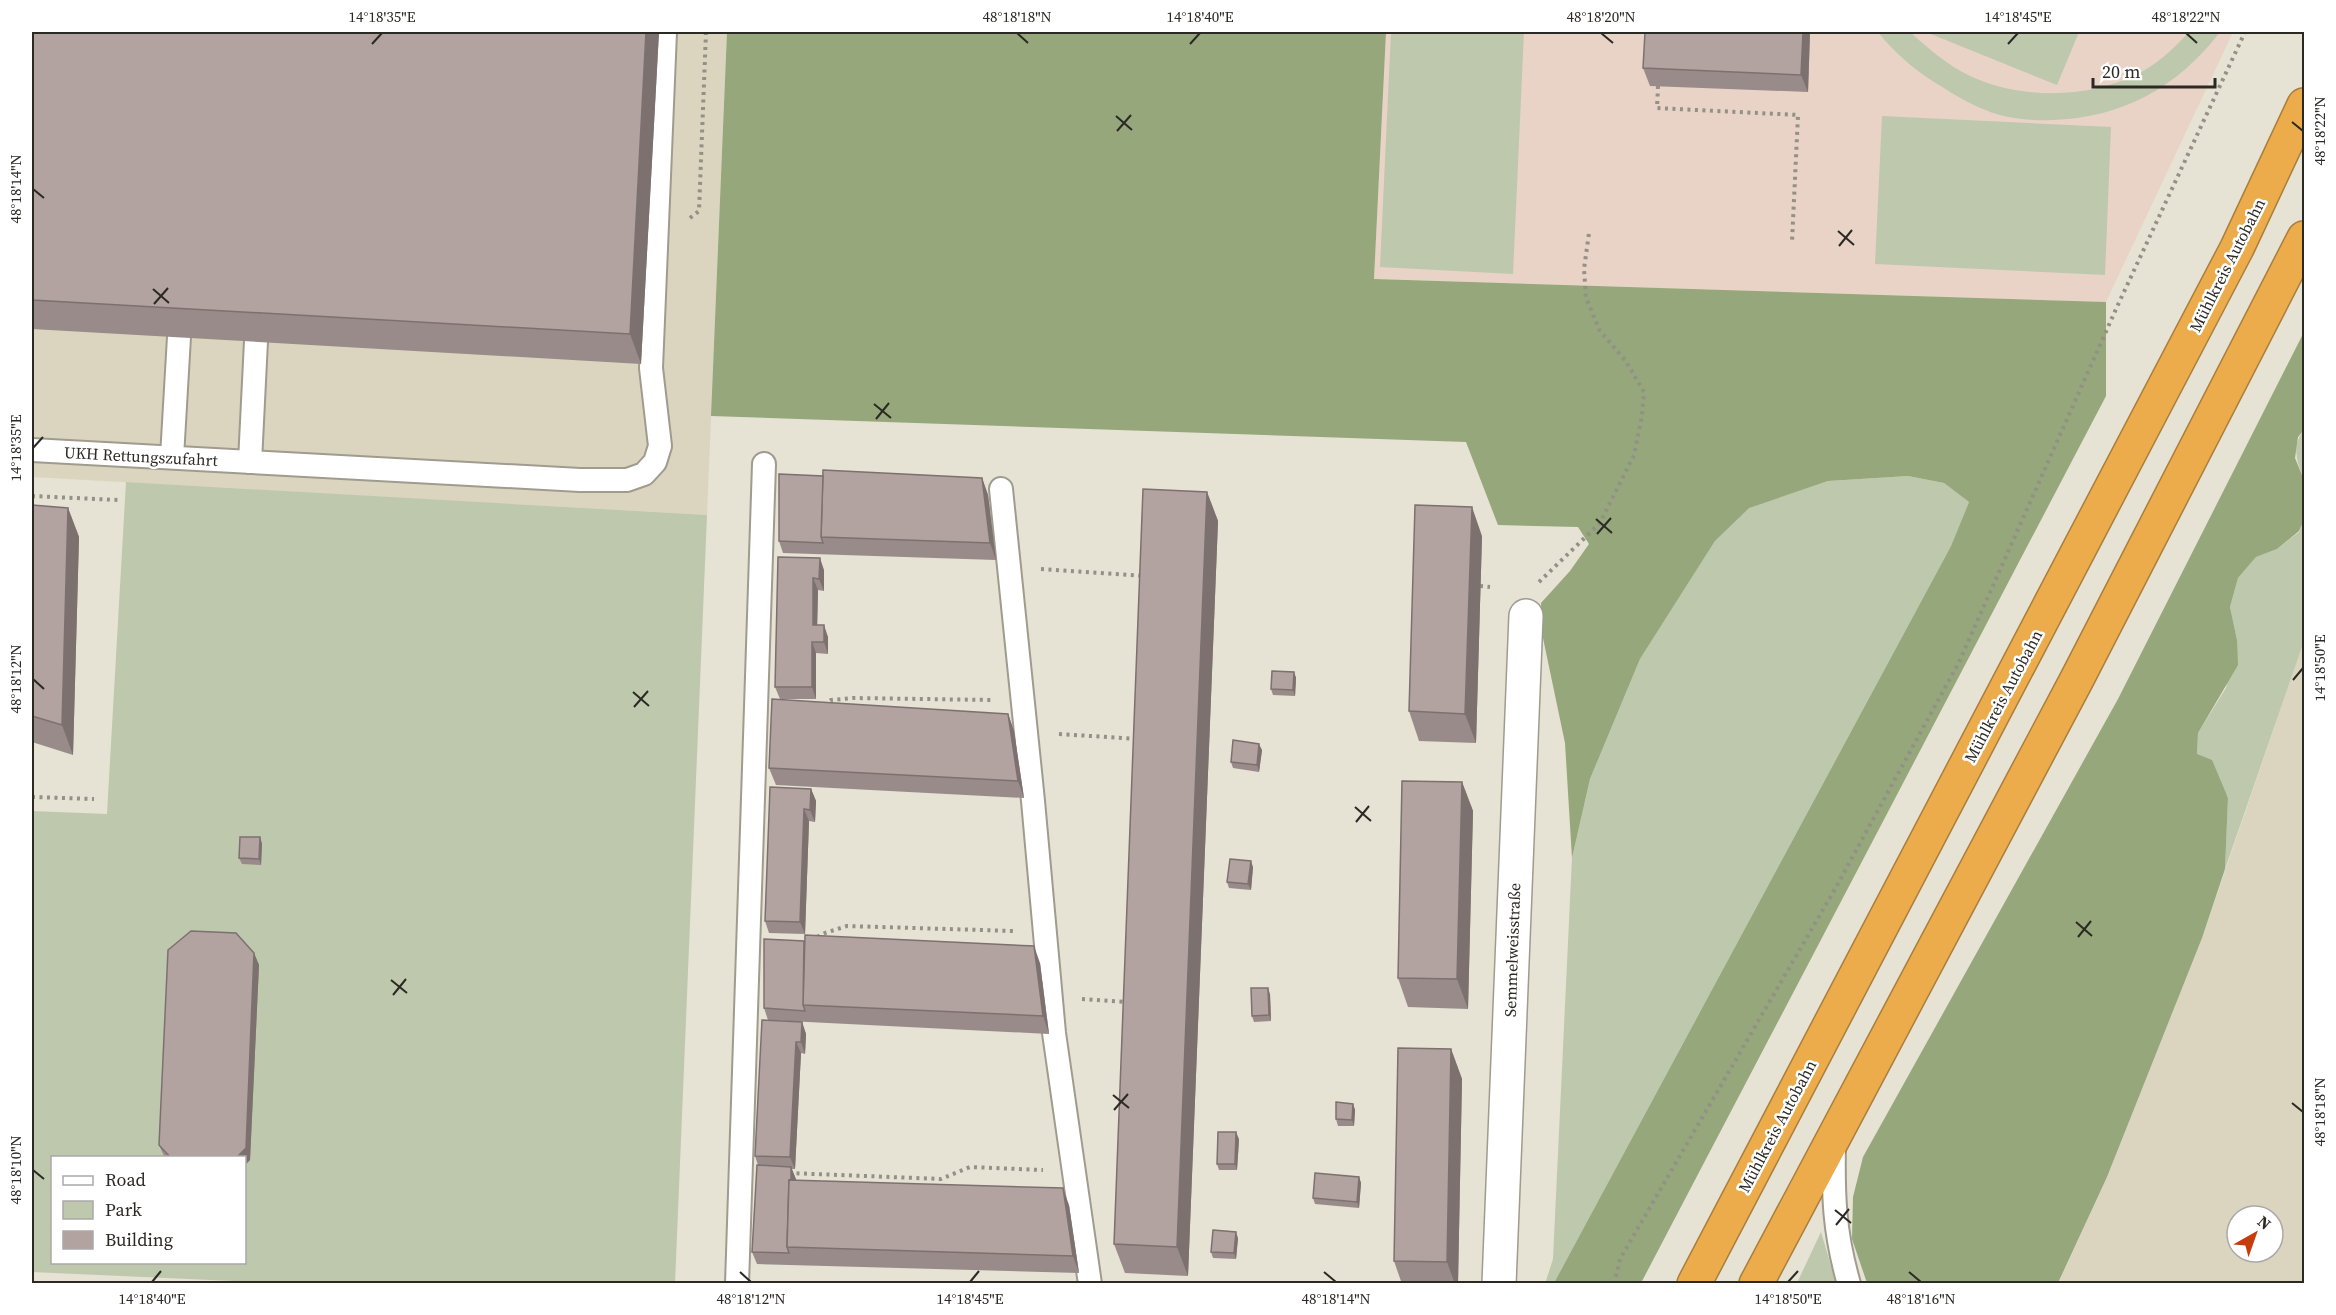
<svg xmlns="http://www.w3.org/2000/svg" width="2336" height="1315" font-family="'Source Serif 4',serif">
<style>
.built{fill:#dbd5c0;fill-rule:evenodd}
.education{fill:#e8d3c6}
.green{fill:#bdc8ad;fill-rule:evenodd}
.forest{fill:#95a77b}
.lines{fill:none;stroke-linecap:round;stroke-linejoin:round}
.lane-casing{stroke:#9f9b8e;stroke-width:26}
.street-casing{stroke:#9f9b8e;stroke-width:36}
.highway-casing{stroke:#a97e3d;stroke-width:36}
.path{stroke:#939086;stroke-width:4;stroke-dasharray:3 4.5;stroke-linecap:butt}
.lane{stroke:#fff;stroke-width:22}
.street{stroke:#fff;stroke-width:33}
.highway{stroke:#edac4b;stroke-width:33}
.wall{fill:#998b8a}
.shaded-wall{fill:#7d7170}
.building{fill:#b2a2a0;stroke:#7d7170;stroke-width:1.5}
.ticks{fill:none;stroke:#2b2924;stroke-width:2}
.labels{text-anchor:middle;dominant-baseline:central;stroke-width:5;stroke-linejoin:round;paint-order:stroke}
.street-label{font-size:16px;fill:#2b2924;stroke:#fff}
.neatline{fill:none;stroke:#2b2924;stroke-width:2}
.ticks-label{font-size:15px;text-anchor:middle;fill:#2b2924}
</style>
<rect width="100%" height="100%" fill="#e6e2d4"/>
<g class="built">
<polygon points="32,32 727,32 707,515 32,477"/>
<path d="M 2304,641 L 2304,1283 L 2058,1284 L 2107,1177 L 2202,938 ZM 2237,1216 L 2273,1216 L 2273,1252 L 2237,1252 Z"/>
</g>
<polygon class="education" points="1386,32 2233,32 2106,302 1374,279"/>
<g class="green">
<polygon points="1391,32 1524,32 1513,274 1380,267"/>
<path d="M 1878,32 L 1910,32 C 1928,48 1946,64 1968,75 C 2021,101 2094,99 2145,70 C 2162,60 2176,46 2189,32 L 2220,32 C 2178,87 2122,118 2052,120 C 2033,121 2011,119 1993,113 C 1976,107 1959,98 1944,88 C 1918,73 1896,55 1878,32 Z"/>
<polygon points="1926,32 2079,32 2057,85"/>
<polygon points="1882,116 2111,127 2105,275 1875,264"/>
<path d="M 2304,430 L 2304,480 C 2297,462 2291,446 2304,430 Z"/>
<polygon points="1908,476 1944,483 1969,502 1951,546 1554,1283 1545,1284 1553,1259 1572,858 1590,779 1640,659 1715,541 1749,507 1828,481"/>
<path d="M 126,482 L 707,515 L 675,1283 L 302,1284 L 32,1272 L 32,811 L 107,814 ZM 52,1158 L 244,1158 L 244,1262 L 52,1262 Z"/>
<polygon points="2304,520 2304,641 2225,869 2228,797 2197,754 2198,733 2226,688 2237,640 2230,607 2238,578 2256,557 2277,549 2299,532"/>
<polygon points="1821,1232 1836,1283 1797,1283"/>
</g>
<g class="forest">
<polygon points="727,32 1386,32 1374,279 2106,302 2106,396 1641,1283 1554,1283 1951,546 1969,502 1944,483 1908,476 1828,481 1749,508 1715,541 1640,659 1590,779 1572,858 1565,743 1543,638 1541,603 1570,571 1589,544 1578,527 1498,525 1466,442 711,416"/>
<polygon points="2304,332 2304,430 2298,437 2295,458 2304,480 2304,520 2299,531 2277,549 2256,557 2238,578 2230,607 2237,640 2238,665 2198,733 2197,754 2212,760 2228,798 2225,869 2202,938 2107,1177 2058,1283 1867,1283 1852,1239 1853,1197 1863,1157 2118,699"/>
</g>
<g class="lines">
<defs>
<g id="lane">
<polyline points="32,450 580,480 627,480 644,474 655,462 660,446 651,368 665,32"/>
<polyline points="172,457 179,337"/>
<polyline points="250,462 256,341"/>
<polyline points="1001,489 1033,801 1054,1033 1090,1284"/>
<path d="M 1834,1143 C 1833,1195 1834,1232 1849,1284"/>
<polyline points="737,1284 764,464"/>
</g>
<polyline id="street" points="1499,1284 1526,616"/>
<g id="highway">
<polyline points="1694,1284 2237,248 2304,105"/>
<polyline points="1756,1284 2077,679 2304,238"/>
</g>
</defs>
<use href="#lane" class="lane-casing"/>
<use href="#street" class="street-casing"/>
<use href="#highway" class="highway-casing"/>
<g class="path">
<polyline points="1658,86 1657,108 1798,115 1792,242"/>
<polyline points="690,218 699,211 706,32"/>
<polyline points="32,496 118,500"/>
<polyline points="1041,569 1145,576"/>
<polyline points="1539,582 1600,523 1634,455 1642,416 1644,392 1625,360 1600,331 1586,298 1584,269 1589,233"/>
<polyline points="1480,586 1490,587"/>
<polyline points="824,705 831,700 853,698 992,700"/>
<polyline points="1059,734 1138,739"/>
<polyline points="32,797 94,799"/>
<polyline points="817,937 825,933 847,926 1014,931"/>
<polyline points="1082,999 1128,1002"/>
<polyline points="789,1173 941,1179 970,1167 1043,1170"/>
<polyline points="1614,1284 1620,1259 1835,889 1959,662 2116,309 2245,32"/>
</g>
<use href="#lane" class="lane"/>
<use href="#street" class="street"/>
<use href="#highway" class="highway"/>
</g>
<g class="wall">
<polygon points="32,32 659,32 641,364 32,329"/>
<polygon points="1810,32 1808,92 1650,86 1643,68"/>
<polygon points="823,476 982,478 988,495 996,560 783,553 779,541"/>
<polygon points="1207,492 1218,521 1188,1276 1125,1273 1114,1244"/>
<polygon points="32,505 68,508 79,537 73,755 32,742"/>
<polygon points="1482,536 1476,743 1419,741 1409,711"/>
<polygon points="778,557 824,570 824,591 818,590 817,625 828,637 828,654 816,653 816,699 780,699 775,687"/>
<polygon points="1294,672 1296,678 1295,696 1273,695 1271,689"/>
<polygon points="1008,714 1014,731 1024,798 776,785 769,768"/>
<polygon points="1262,750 1259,772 1233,768 1231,762"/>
<polygon points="1462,782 1473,811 1468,1009 1408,1007 1398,978"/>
<polygon points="811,789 816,801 815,822 809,821 805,934 769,933 765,921"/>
<polygon points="260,837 262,844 261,865 242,864 239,858"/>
<polygon points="1253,867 1251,890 1229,888 1227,882"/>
<polygon points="254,953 259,965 250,1160 244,1166 244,1158 165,1158 159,1145"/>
<polygon points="1040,963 1049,1034 768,1020 764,1008"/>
<polygon points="1270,994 1271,1021 1254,1022 1252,1016"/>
<polygon points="802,1022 806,1034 805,1054 801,1053 795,1169 792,1169 796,1180 1069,1205 1079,1273 757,1264 752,1252 758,1165 755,1156"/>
<polygon points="1451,1049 1462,1079 1458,1284 1402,1284 1394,1261"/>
<polygon points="1353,1104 1355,1110 1354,1126 1338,1126 1336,1119"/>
<polygon points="1239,1139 1237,1170 1219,1170 1217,1164"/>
<polygon points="1359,1177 1361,1183 1359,1208 1315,1204 1313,1198"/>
<polygon points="1238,1238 1236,1259 1213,1258 1211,1252"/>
</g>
<g class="shaded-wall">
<polygon points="646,32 659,32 641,364 630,334"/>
<polygon points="1803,32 1810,32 1808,92 1801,75"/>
<polygon points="982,478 988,495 996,560 990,543"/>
<polygon points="1207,492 1218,521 1188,1276 1177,1247"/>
<polygon points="1472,507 1482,536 1476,743 1465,714"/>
<polygon points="68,508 79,537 73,755 62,725"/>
<polygon points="820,558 824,570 824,591 819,579"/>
<polygon points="813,578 818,590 817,636 813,625"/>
<polygon points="824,625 828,637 828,654 824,642"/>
<polygon points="812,642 816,653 816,699 812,687"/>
<polygon points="1294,672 1296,678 1295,696 1293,690"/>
<polygon points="1008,714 1014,731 1024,798 1018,781"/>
<polygon points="1259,744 1262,750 1259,772 1257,765"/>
<polygon points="1462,782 1473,811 1468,1009 1457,979"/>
<polygon points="811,789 816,801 815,822 810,810"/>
<polygon points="804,809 809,821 805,934 800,922"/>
<polygon points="260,837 262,844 261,865 259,859"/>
<polygon points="1251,861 1253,867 1251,890 1248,884"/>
<polygon points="1034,946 1040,963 1049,1034 1043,1016"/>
<polygon points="254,953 259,965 250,1160 244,1166 244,1158 236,1158"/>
<polygon points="1268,988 1270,994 1271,1021 1269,1015"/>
<polygon points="802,1022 806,1034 805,1054 801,1042"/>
<polygon points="796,1042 801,1053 795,1169 790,1157"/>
<polygon points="1451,1049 1462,1079 1458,1284 1455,1284 1447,1262"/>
<polygon points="1353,1104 1355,1110 1354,1126 1352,1120"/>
<polygon points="1236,1132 1239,1139 1237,1170 1235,1164"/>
<polygon points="791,1167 796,1179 794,1247 789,1247"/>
<polygon points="1359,1177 1361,1183 1359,1208 1357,1202"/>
<polygon points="1063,1188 1069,1205 1079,1273 1073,1256"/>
<polygon points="1236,1232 1238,1238 1236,1259 1234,1253"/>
</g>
<g class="building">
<polygon points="32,32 646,32 630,334 32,300"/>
<polygon points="1645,32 1803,32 1801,75 1643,68"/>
<polygon points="823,470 982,478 990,543 821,537"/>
<polygon points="779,474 823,476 821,537 823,543 779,541"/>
<polygon points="1143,489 1207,492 1177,1247 1114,1244"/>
<polygon points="32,505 68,508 62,725 32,716"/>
<polygon points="1415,505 1472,507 1465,714 1409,711"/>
<polygon points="778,557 820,558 819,579 813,578 813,625 824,625 824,642 812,642 812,687 775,687"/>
<polygon points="1272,671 1294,672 1293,690 1271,689"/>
<polygon points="772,699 1008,714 1018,781 769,768"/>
<polygon points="1233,740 1259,744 1257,765 1231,762"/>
<polygon points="1402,781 1462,782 1457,979 1398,978"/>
<polygon points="770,787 811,789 810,810 804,809 800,922 765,921"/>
<polygon points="240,837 260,837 259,859 239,858"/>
<polygon points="1230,859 1251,861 1248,884 1227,882"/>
<polygon points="191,931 236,933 254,953 246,1148 236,1158 171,1158 159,1145 168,950"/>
<polygon points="805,935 1034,946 1043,1016 803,1005"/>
<polygon points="764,939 804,941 803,1005 805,1011 764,1008"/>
<polygon points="1251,988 1268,988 1269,1015 1252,1016"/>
<polygon points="762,1020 802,1022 801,1042 796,1042 790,1157 755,1156"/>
<polygon points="1398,1048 1451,1049 1447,1262 1394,1261"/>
<polygon points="1336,1102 1353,1104 1352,1120 1336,1119"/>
<polygon points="1218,1132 1236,1132 1235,1164 1217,1164"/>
<polygon points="757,1165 791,1167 791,1180 789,1180 787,1247 789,1253 752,1252"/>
<polygon points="1315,1173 1359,1177 1357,1202 1313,1198"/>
<polygon points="789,1180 1063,1188 1073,1256 787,1247"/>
<polygon points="1213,1230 1236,1232 1234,1253 1211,1252"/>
</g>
<path class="ticks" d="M 1017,33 L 1028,43M 1601,33 L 1613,43M 2186,33 L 2197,43M 372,44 L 382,33M 1190,44 L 1200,33M 2008,44 L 2018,33M 1116,116 L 1132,130M 2292,122 L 2303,131M 1117,131 L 1131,115M 33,189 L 44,198M 1838,231 L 1854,245M 1839,246 L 1852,230M 153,289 L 169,303M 154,304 L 168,288M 874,404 L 891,418M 876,419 L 889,403M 33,448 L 43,437M 1596,519 L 1612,533M 1597,534 L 1611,518M 33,679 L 44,689M 2293,680 L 2303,668M 633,692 L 649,706M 634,707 L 648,691M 1355,807 L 1371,821M 1356,822 L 1369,806M 2076,922 L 2092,936M 2078,937 L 2091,921M 391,980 L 407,993M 393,995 L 406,979M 1113,1095 L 1129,1108M 2292,1103 L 2303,1112M 1114,1110 L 1128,1094M 33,1170 L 44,1179M 1835,1210 L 1851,1223M 1836,1225 L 1849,1209M 740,1272 L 751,1282M 1324,1272 L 1336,1282M 1909,1272 L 1921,1282M 152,1282 L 161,1271M 970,1282 L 979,1271M 1788,1282 L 1798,1271"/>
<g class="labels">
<g class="street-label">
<text transform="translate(2227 265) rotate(-63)">Mühlkreis Autobahn</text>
<text transform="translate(141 456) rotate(3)">UKH Rettungszufahrt</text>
<text transform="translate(2003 696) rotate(-62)">Mühlkreis Autobahn</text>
<text transform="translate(1512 950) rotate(-88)">Semmelweisstraße</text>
<text transform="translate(1777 1126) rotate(-62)">Mühlkreis Autobahn</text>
</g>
</g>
<rect width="2336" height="1315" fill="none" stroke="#ffffff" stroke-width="66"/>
<rect x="51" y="1156" width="195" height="108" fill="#ffffff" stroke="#aaa9a7" stroke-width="1.5"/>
<rect x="63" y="1176" width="30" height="9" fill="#ffffff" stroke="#aaa9a7" stroke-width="1.5"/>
<text x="105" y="1186" font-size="18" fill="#2b2924">Road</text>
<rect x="63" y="1201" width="30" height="18" fill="#bdc8ad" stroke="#aaa9a7" stroke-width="1.5"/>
<text x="105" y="1216" font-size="18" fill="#2b2924">Park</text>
<rect x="63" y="1231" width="30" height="18" fill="#b2a2a0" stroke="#aaa9a7" stroke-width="1.5"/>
<text x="105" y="1246" font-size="18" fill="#2b2924">Building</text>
<g transform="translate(2255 1234) rotate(40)"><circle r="28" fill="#ffffff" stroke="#aaa9a7" stroke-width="1.5"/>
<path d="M0-4.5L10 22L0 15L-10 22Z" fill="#c53d0c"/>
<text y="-9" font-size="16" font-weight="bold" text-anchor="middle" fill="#2b2924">N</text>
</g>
<path d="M2093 78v9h122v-9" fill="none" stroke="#2b2924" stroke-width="3"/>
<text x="2102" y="78" font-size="18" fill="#2b2924" stroke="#ffffff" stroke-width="4.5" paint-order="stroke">20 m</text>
<rect x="33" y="33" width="2270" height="1249" class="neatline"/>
<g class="ticks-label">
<text x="382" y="22">14°18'35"E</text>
<text x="1017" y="22">48°18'18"N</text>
<text x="1200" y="22">14°18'40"E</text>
<text x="1601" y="22">48°18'20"N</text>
<text x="2018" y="22">14°18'45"E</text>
<text x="2186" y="22">48°18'22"N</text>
<text transform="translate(2320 131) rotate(-90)" y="5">48°18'22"N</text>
<text transform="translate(16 189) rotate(-90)" y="5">48°18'14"N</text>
<text transform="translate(16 448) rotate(-90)" y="5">14°18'35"E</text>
<text transform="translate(2320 668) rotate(-90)" y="5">14°18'50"E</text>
<text transform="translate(16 679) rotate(-90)" y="5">48°18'12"N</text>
<text transform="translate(2320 1112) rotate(-90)" y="5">48°18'18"N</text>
<text transform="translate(16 1170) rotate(-90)" y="5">48°18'10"N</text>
<text x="152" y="1304">14°18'40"E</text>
<text x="751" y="1304">48°18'12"N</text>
<text x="970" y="1304">14°18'45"E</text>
<text x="1336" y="1304">48°18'14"N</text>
<text x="1788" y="1304">14°18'50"E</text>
<text x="1921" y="1304">48°18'16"N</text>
</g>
</svg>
